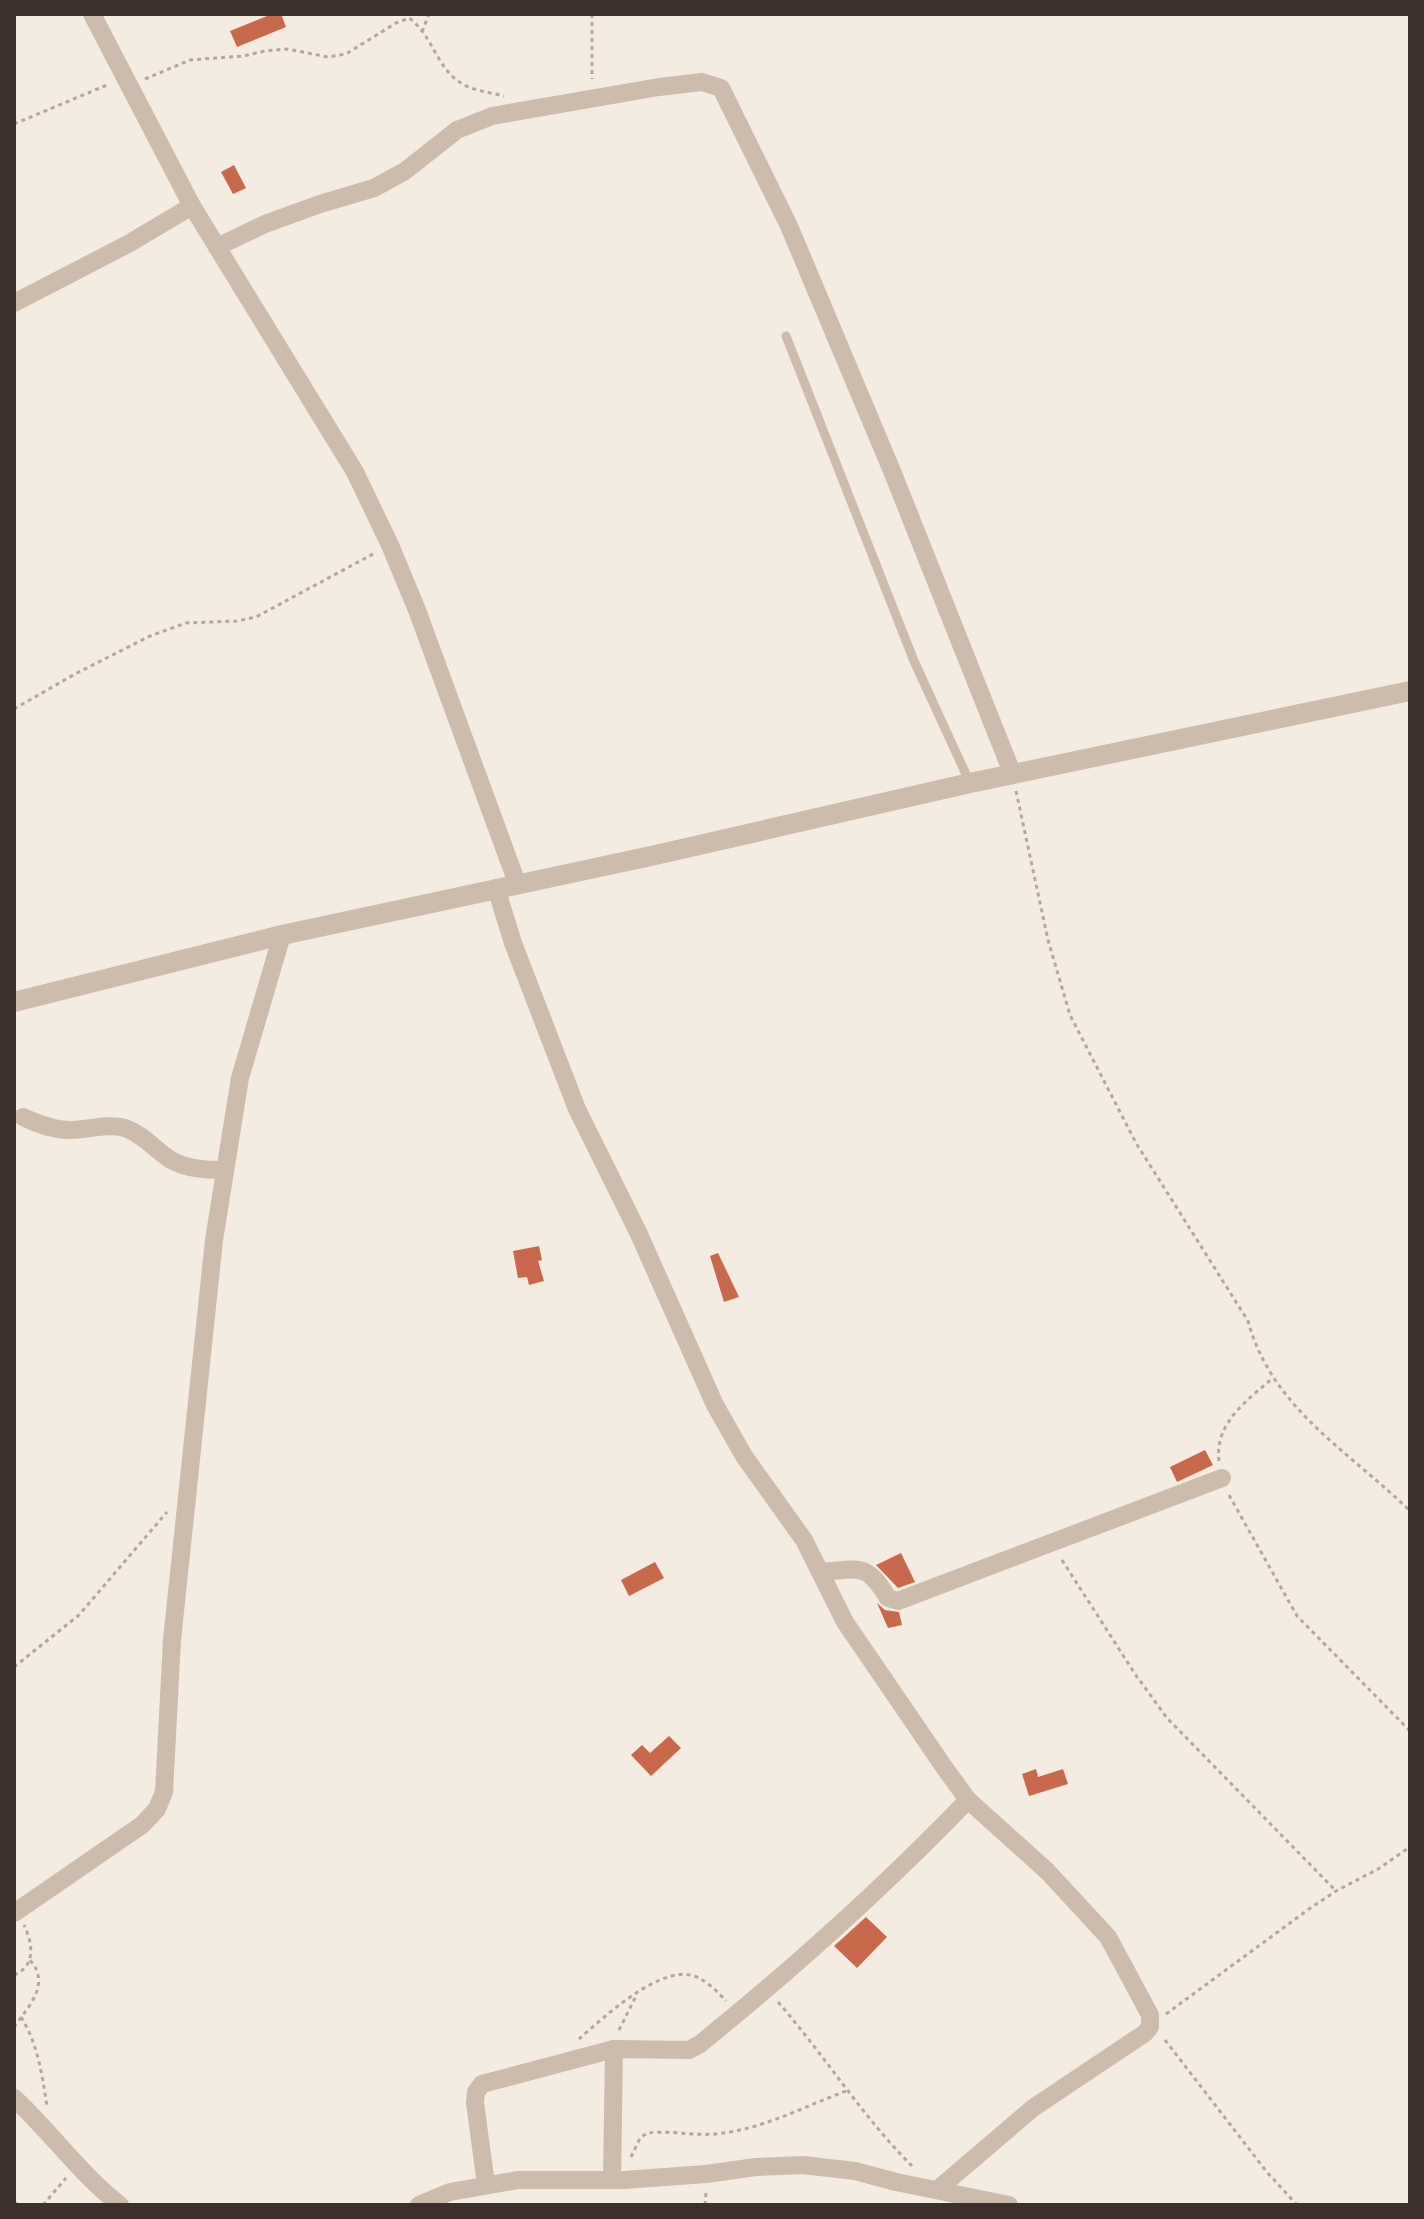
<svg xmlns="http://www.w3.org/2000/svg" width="1424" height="2219" font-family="'Open Sans',sans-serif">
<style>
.building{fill:#c8694b}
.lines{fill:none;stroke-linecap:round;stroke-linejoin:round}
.path{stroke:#b9a596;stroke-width:3;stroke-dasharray:4 4;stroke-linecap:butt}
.service{stroke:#cdbbac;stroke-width:9}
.minor{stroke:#cdbbac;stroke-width:18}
.tertiary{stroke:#cdbbac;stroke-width:20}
</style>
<rect width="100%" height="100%" fill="#f4ebe1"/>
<g class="building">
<polygon points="272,14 281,14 286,27 237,47 230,31"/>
<polygon points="234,165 246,188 233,194 221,172"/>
<polygon points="539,1246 542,1260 538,1261 544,1281 529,1285 527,1277 518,1278 513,1251"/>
<polygon points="718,1253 739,1297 724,1302 710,1256"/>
<polygon points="1205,1450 1213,1465 1177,1482 1170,1467"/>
<polygon points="901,1553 915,1582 898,1588 876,1565"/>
<polygon points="655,1562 664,1578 629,1596 621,1580"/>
<polygon points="877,1603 885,1610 899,1612 902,1625 888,1628"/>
<polygon points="669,1736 681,1748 651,1776 631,1755 642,1745 650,1753"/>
<polygon points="1036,1769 1038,1777 1063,1769 1068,1784 1029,1796 1022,1774"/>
<polygon points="866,1917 887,1937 857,1968 834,1946"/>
</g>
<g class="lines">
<g class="path">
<polyline points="592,14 592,79"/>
<polyline points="422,32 429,14"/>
<path d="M 145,79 L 190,60 L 243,56 L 265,51 L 287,49 L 328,57 L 346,54 L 396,23 L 409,18 C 432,34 437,69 461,83 C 473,91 489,92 504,96"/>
<polyline points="14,124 107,85"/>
<polyline points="14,709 75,674 150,636 186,623 237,621 256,617 373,554"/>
<path d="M 1016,791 L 1048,940 L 1070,1015 L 1136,1143 L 1248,1321 C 1272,1409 1349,1451 1410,1511"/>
<path d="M 1219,1461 C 1214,1424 1247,1400 1273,1378"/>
<polyline points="1229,1495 1297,1616 1410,1731"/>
<polyline points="1062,1560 1135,1674 1167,1718 1336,1891"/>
<polyline points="14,1667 79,1615 167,1512"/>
<path d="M 14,1975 C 36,1966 33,1944 24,1925"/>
<path d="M 778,2002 C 825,2056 862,2116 912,2166"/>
<polyline points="1166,2014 1309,1909 1336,1891 1378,1869 1410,1847"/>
<path d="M 21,2017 C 38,2044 42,2075 47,2106"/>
<path d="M 14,2027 C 29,2006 51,1984 30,1960"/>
<polyline points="619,2030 637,1994"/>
<path d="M 579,2039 C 603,2018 656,1968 691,1975 C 704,1978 717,1991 726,2001"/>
<polyline points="1165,2040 1266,2171 1297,2205"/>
<path d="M 631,2157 L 640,2138 L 647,2133 C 669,2130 693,2136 715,2134 C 761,2130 803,2107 846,2091"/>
<polyline points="14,2202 19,2205"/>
<polyline points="43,2205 66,2178"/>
<polyline points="705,2205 706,2193"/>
</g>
<polyline class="service" points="786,336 914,661 970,783"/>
<g class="minor">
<polyline points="92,14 192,206 355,472 390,545 417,610 517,883"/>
<polyline points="217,247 265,224 320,204 374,188 405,171 457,130 492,116 659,87 702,82 721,88 789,226 892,471 1013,775"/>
<polyline points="14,303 128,244 192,206"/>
<polyline points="496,888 513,943 577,1109 638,1232 715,1405 744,1456 804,1540 845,1622 944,1767 968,1800 1047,1871 1108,1937 1150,2015 1150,2027 1145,2033 1033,2108 937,2190"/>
<path d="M 23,1117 C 38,1124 53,1130 70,1130 C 88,1130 107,1123 125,1128 C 143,1134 155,1150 171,1160 C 187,1169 206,1170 225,1170"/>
<path d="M 820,1572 C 860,1569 866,1562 888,1598 L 898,1601 L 1222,1478"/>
<polyline points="14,1913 142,1825 157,1809 164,1792 172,1640 214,1240 240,1078 282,935"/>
<path d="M 14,2098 C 51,2132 80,2174 120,2205"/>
<polyline points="612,2180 614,2049"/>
<path d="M 486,2184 L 475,2103 L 476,2092 L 482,2084 L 614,2049 L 689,2050 L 700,2044 C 794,1968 884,1887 968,1800"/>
<polyline points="419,2205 450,2192 518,2180 624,2180 706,2174 756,2167 803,2165 855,2171 896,2182 1009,2205"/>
</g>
<polyline class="tertiary" points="14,1002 282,935 651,856 970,783 1410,691"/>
</g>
<rect width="1424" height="2219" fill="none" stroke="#3b302b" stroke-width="32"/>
</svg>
